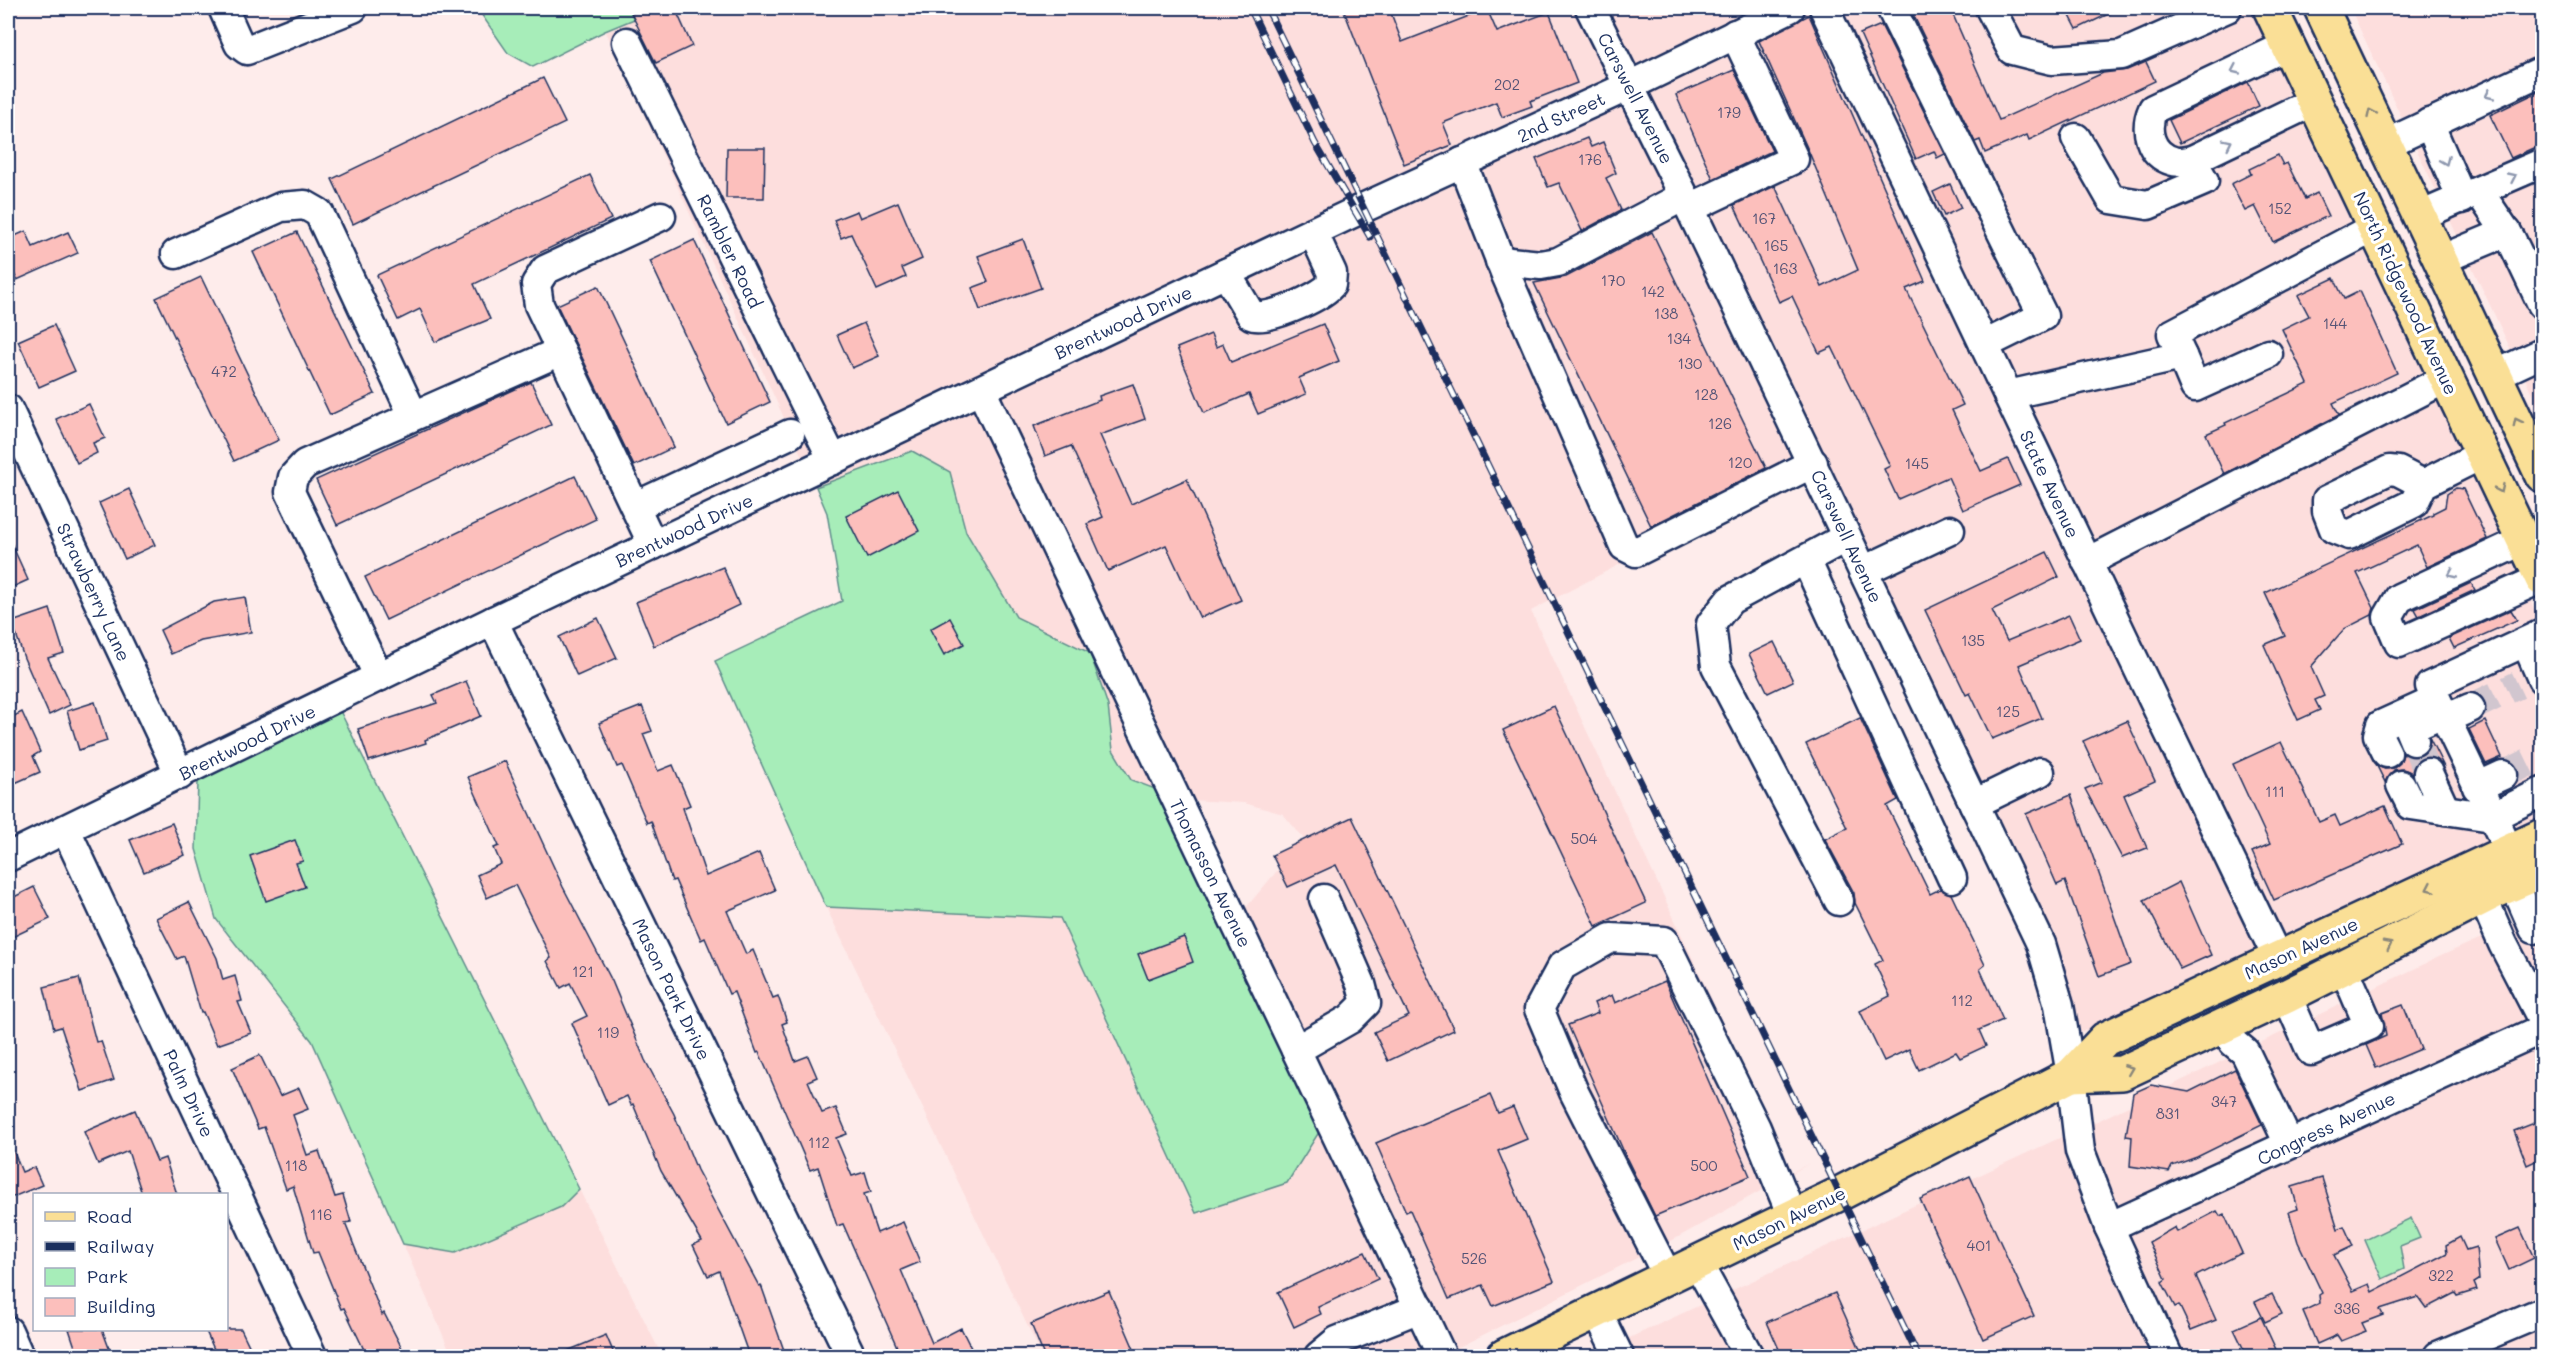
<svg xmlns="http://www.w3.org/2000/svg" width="2550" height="1364" font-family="Mali,sans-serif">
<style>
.built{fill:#fddedd}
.green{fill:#a7edb9;stroke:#618e8c;stroke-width:1.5}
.building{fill:#fcbfbc;stroke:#1b2f5e;stroke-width:1.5}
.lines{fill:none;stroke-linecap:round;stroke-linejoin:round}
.minor-tunnel{stroke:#d1c6cf;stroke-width:28;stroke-dasharray:28 14;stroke-linecap:butt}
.minor-casing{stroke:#1b2f5e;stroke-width:33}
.major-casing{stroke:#1b2f5e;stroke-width:38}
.minor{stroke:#fff;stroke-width:28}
.major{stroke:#fadf96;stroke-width:33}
.rail-casing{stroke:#1b2f5e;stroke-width:7}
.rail{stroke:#fff;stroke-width:4.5;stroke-dasharray:14;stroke-linecap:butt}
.oneway{stroke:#8d97ae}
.oneway2{stroke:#8a877a}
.labels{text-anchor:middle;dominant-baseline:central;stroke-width:6;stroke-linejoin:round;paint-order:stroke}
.number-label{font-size:15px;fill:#535376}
.street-label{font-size:18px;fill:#1b2f5e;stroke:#fff}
</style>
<rect width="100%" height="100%" fill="#feeceb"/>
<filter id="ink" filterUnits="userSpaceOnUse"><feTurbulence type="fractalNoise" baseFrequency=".0167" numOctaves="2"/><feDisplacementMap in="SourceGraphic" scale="12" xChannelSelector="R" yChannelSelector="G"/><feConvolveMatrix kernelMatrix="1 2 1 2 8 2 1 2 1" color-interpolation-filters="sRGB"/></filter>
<g filter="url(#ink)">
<g class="built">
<polygon points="661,8 1577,8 1614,79 838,443 631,24 611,37 816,453 803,459 606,32"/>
<polygon points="1604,8 1760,8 1636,68"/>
<polygon points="1837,8 2255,8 2542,626 2542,821 2284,941"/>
<polygon points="2350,8 2542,8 2542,338 2512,352"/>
<polygon points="1812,11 2262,952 2081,1032 2008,842 1648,92"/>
<polygon points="1625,102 1801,469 1531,611 1792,1172 1810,1163 1673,1240 1453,1350 1243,911 1304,839 1283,814 1244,803 1190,800 997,396 1285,259 1351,231 1351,228"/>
<polygon points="2542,367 2542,416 2524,376"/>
<polygon points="975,407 1158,790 1131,780 1113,750 1108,706 1090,653 1016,617 966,532 950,472 912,451 816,487 814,483"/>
<polygon points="826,907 1060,918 1196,1213 1321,1129 1429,1356 1042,1356"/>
<polygon points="2542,911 2542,1014 2115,1209 2091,1148 2089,1125 2443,955"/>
<polygon points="2542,1043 2542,1297 2404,1356 2181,1356 2126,1234"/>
<polygon points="2066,1135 2154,1356 1632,1356 1625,1340"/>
<polygon points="579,1189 662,1356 452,1356 403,1244 455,1253 561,1207"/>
<polygon points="2542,1326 2542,1356 2472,1356"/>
</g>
<g class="green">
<polygon points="477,8 661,8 605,31 533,67 508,53"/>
<polygon points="912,451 950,472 966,532 1016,617 1090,653 1108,706 1113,750 1131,780 1158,790 1321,1129 1287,1183 1196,1213 1060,918 826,907 715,661 842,601 827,513 816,487"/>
<polygon points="340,711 579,1189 561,1207 455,1253 403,1244 312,1041 216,919 196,849 198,781"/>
<polygon points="2411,1218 2420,1238 2400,1246 2404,1269 2382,1279 2365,1240"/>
</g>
<g class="building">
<polygon points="644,8 675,8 692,46 656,63 631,13"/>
<polygon points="1343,8 1389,8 1402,42 1487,9 1497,32 1549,12 1577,83 1530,101 1532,106 1502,117 1496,102 1443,123 1452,145 1404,164"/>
<polygon points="1917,8 1950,8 1999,120 2103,73 2127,70 2146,62 2155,81 2029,140 2027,135 1985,153 1980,140 1975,142 1911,10"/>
<polygon points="2066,8 2121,8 2077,29"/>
<polygon points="1809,15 1925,281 1906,289 1963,405 1952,410 1981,471 2008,459 2020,485 1963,510 1948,477 1898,499 1884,469 1890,466 1832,347 1819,353 1792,296 1779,302 1734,205 1775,186 1822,287 1858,270 1809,152 1759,41"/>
<polygon points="1881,25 1945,154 1937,158 1934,151 1916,159 1860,34"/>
<polygon points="1734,70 1772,151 1713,179 1676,95"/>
<polygon points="543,78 565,123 353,224 332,179"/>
<polygon points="2248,82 2259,106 2180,143 2169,120"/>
<polygon points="2542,90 2542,144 2511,158 2490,115"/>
<polygon points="1587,138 1591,147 1603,142 1616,173 1606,178 1621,210 1582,231 1559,183 1548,187 1536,159"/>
<polygon points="727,148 765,148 764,198 726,198"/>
<polygon points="2278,155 2283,165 2287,163 2305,199 2317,193 2328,216 2273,242 2255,206 2245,211 2231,184 2251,174 2249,169"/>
<polygon points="590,175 611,219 474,284 490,319 435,342 420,309 398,320 377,275"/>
<polygon points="1950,184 1961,208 1944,216 1933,192"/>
<polygon points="898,202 922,259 902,268 906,277 877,290 851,234 841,238 834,220 857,211 860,218"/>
<polygon points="26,231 33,247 68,232 78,253 17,280 8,259 8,239"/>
<polygon points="297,232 375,394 330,415 253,252"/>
<polygon points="1652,232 1766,468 1651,526 1534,283 1566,277"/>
<polygon points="1023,239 1041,288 980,310 972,288 988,282 978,256"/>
<polygon points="694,240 770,402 726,423 650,261"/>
<polygon points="201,277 279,440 234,461 156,298"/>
<polygon points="2334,278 2344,299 2360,291 2397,373 2333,403 2339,415 2224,474 2206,434 2226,425 2225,423 2308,384 2282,329 2309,316 2298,295"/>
<polygon points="598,286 674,447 634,466 557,305"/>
<polygon points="864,323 879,356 852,368 837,335"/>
<polygon points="1323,324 1339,361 1299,378 1306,394 1258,414 1249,394 1204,413 1177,348 1211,334 1216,347 1223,344 1231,362"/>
<polygon points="54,325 75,371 39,387 18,341"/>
<polygon points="531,382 551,425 337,525 316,480"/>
<polygon points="1133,384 1145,419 1100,435 1131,504 1187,479 1241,600 1200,618 1166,545 1108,571 1087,524 1103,517 1071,446 1045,456 1034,426 1100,400 1099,396"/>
<polygon points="89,404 105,438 93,443 97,453 77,463 56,419"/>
<polygon points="575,476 596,519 386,620 365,577"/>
<polygon points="2456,488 2463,489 2487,539 2427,567 2417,545 2357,573 2374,608 2372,615 2344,629 2311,667 2324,696 2315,700 2320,710 2298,720 2264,645 2285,636 2265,593 2433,515 2433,513 2445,507 2447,494"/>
<polygon points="129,489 155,545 125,559 99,503"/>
<polygon points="898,490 919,531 867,558 846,516"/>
<polygon points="8,536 28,580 8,589"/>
<polygon points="2047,552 2059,577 1992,610 2007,641 2069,615 2080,639 2019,665 2042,718 1992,739 1970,693 1966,695 1925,610"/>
<polygon points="723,567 739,605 654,646 636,602"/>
<polygon points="2471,583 2475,590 2419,616 2415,609"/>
<polygon points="245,597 251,632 201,641 171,654 160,630 214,602"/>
<polygon points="50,609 64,653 48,658 70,705 49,715 24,658 12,622"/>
<polygon points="2511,610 2517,620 2454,648 2449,638"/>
<polygon points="598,618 617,658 577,676 559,637"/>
<polygon points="950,618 964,644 944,655 930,629"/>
<polygon points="1774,642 1793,681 1768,693 1749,654"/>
<polygon points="466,681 481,716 425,740 426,743 369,761 358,729 437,703 433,695"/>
<polygon points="95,702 107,741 79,750 67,711"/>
<polygon points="642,706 652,731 643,734 658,771 673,765 690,805 683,808 706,876 759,853 775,890 727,911 746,954 753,950 773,998 778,996 787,1022 782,1024 795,1061 808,1056 817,1077 808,1081 822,1113 836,1108 847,1134 836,1138 852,1176 865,1172 871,1192 864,1194 877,1233 903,1222 920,1262 901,1270 932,1343 961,1328 975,1356 901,1356 843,1224 837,1226 818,1167 810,1170 759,1052 757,1053 734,992 729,994 705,938 701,940 675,880 672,881 651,821 647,823 622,765 617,767 599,723"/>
<polygon points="1554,706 1646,903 1596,926 1503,730"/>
<polygon points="22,712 40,752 33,756 40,772 8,786 8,719"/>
<polygon points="1860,718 1898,800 1887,806 1930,894 1940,889 1951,894 1985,965 1980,969 2003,1020 1979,1030 1986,1046 1960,1058 1956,1052 1919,1070 1909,1049 1884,1061 1860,1011 1890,996 1875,964 1883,960 1855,903 1854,893 1825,839 1847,828 1806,744"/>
<polygon points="2127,721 2155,781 2124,795 2147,848 2122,858 2085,789 2102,782 2083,741"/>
<polygon points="2485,721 2502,757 2486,764 2469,729"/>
<polygon points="2430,739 2443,765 2430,757 2422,758 2414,764 2412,773 2403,769 2394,770 2385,782 2377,766 2385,769 2394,768 2400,763 2403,754 2411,757 2421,756 2427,751"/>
<polygon points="2281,742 2319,822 2335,815 2340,826 2385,806 2402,844 2274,900 2252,852 2270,844 2233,764"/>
<polygon points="505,761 563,887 612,981 645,1060 674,1114 697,1170 759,1286 761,1285 786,1356 749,1356 719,1271 708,1276 693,1245 702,1241 661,1171 633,1104 631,1105 627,1096 608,1105 572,1023 587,1016 570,983 561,988 547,961 551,958 515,885 487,898 477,875 501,864 494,848 499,846 468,777"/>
<polygon points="2071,795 2131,964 2099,976 2065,881 2057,885 2026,814"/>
<polygon points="1352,817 1454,1030 1388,1061 1374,1032 1409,1016 1336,865 1288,887 1272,855"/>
<polygon points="172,823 185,855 144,872 130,840"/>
<polygon points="295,840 303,861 296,863 305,887 266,901 250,856"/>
<polygon points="2179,882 2211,955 2180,969 2144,900"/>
<polygon points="34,887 50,919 8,939 8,900"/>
<polygon points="189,902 217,958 223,980 235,976 242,1001 238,1002 251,1033 217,1045 203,1012 201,1013 184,956 177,959 156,918"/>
<polygon points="1184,937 1193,962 1148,979 1138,954"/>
<polygon points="79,978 96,1042 101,1041 114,1080 82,1091 61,1027 54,1029 44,987"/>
<polygon points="1665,981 1750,1176 1655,1216 1627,1159 1568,1025 1598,1013 1594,1003 1612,995 1615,1003"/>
<polygon points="2403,1005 2421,1049 2376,1068 2366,1045 2386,1036 2382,1013"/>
<polygon points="260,1055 280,1096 299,1088 308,1109 293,1115 307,1155 319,1151 335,1197 343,1195 351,1222 345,1223 382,1315 384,1313 406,1356 367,1356 344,1308 341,1309 318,1252 313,1253 293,1186 286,1189 264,1127 258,1129 232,1068"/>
<polygon points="2235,1069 2262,1125 2197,1157 2172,1166 2169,1172 2130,1166 2132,1137 2126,1136 2133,1093 2151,1085 2189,1092"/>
<polygon points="1490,1095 1498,1113 1513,1107 1527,1139 1498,1151 1554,1281 1493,1306 1483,1285 1449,1299 1410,1210 1406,1212 1376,1143"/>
<polygon points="135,1110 157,1161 165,1158 177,1194 142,1194 128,1151 98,1164 84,1132"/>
<polygon points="2542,1120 2542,1158 2527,1165 2514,1131"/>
<polygon points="8,1138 22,1172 34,1167 42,1185 8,1199"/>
<polygon points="1970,1176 2034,1316 1983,1339 1920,1199"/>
<polygon points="2322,1178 2338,1229 2344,1226 2353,1246 2334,1255 2353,1291 2369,1284 2372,1292 2447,1253 2446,1245 2460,1237 2466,1250 2476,1247 2479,1280 2474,1283 2477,1290 2457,1296 2455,1293 2426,1308 2418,1297 2380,1309 2383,1315 2362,1323 2366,1331 2341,1341 2337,1335 2317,1344 2303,1311 2320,1303 2319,1295 2322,1293 2298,1242 2289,1212 2298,1209 2292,1187"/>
<polygon points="2217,1211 2220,1216 2224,1214 2242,1253 2196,1276 2216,1320 2191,1330 2179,1305 2175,1307 2162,1282 2166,1279 2149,1242 2175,1227 2177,1232"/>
<polygon points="2520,1228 2534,1258 2509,1270 2495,1239"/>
<polygon points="1365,1252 1378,1279 1318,1307 1321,1314 1294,1327 1278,1292"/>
<polygon points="1109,1291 1137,1356 1044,1356 1031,1324"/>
<polygon points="1835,1293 1863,1356 1782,1356 1767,1322"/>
<polygon points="2272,1294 2282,1314 2265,1322 2255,1302"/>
<polygon points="2261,1317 2279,1356 2247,1356 2234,1329"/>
<polygon points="69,1329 102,1329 112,1356 78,1356"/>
<polygon points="205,1329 241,1329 254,1356 217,1356"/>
<polygon points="606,1335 615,1356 555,1356"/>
</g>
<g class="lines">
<g class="minor-tunnel">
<polyline points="2470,708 2518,685"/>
<polyline points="2414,741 2428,773"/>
<polyline points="2503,775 2542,756"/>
</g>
<defs>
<g id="minor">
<polyline points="223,8 239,44 247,50 353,8"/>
<polyline points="1590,8 1684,196 2041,944 2059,1005 2071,1075 2080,1151 2109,1227 2168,1356"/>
<polyline points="1824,8 2124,639 2278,959"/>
<polyline points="1891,8 2043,316 1984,345"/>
<polyline points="1990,8 2012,50 2052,60 2121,55 2227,8"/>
<polyline points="627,42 833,460"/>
<path d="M 2288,45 L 2153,109 C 2144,129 2149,154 2173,161 C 2178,163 2187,161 2192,160 L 2315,101"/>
<polyline points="2429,123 2462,199"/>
<polyline points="2076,138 2111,199 2148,205 2204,181 2192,160"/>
<polyline points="2386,144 2542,71"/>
<polyline points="1462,162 1506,275 1624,546 1636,552 1813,463"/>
<polyline points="2480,193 2511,239 2542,304"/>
<polyline points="1690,208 1794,159 1735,34"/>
<polyline points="2420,216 2542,163"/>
<polyline points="176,254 281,207 305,205 319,213 413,415"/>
<polyline points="2440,260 2507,232"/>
<polyline points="1500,261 1541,265 1558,262 1684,196"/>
<path d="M 1226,273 L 1251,315 C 1266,322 1319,298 1331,285 L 1332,273 L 1313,232"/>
<polyline points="561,351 539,305 536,284 545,270 661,216"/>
<polyline points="2182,356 2195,387 2268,354"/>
<polyline points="2495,375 2542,353"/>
<polyline points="981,390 1442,1356"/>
<polyline points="2008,395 2182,356 2172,334 2375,227"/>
<polyline points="8,409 180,775"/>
<polyline points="2423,484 2414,503 2349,535 2334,529 2327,511 2327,500 2389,470 2398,471 2423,484 2483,454"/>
<polyline points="636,506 790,434"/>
<polyline points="2524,540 2399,598 2388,617 2399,643 2542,578"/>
<polyline points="1806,560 1952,878"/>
<polyline points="2087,562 2447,378"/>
<polyline points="1863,571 1950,530"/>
<polyline points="493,621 851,1356"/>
<polyline points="2526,642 2542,679"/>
<polyline points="379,677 290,492 293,477 305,464 561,351 653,545"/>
<polyline points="2445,719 2470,708"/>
<polyline points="2414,741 2409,729 2438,716"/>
<polyline points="2387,753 2378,735 2381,725 2436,700"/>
<polyline points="2428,773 2445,810"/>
<polyline points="2401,785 2411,805 2492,817 2542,792"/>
<polyline points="2477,787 2503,775"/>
<polyline points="1974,804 2040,772"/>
<polyline points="66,830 312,1356"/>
<polyline points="2509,851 2430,686 2542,634"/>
<polyline points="8,857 493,621 1363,208 1631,85 1790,8"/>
<polyline points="2514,883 2534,929"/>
<polyline points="2483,898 2503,944 2542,1019"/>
<polyline points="1839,901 1716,666 1711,624 1730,600 1847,537"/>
<polyline points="2287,996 2311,1051 2369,1026 2344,968"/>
<polyline points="2226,1025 2233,1042 2245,1052 2289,1144"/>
<polyline points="1296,1050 1350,1019 1366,1003 1361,984 1324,899"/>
<polyline points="2109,1227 2542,1029"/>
<polyline points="1697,1262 1749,1356"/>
<polyline points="1668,1277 1574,1092 1539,1009 1562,966 1611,938 1664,941 1756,1128 1792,1216"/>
<polyline points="1597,1311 1619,1356"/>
<polyline points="8,1331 19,1356"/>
<polyline points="1319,1356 1337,1341 1420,1308"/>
<polyline points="2438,1356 2542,1312"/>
</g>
<g id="major">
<polyline points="2270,8 2542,579"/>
<polyline points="2321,8 2542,475"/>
<polyline points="2071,1075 2122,1073 2287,996 2498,890 2542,871"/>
<polyline points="1504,1356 1839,1194 2071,1075 2105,1039 2542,836"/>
</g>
</defs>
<use href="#minor" class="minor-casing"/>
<use href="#major" class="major-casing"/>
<use href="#minor" class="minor"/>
<use href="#major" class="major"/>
<defs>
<g id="rail">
<polyline points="1250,8 1315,143 1370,237"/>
<polyline points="1267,8 1918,1356"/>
</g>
</defs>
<use href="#rail" class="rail-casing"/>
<use href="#rail" class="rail"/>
</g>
<defs><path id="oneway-chevron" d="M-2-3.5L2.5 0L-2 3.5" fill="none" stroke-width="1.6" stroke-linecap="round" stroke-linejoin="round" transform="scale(1.5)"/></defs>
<g class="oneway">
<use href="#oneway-chevron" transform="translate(2235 70) rotate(155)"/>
<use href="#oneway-chevron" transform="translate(2489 95) rotate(155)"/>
<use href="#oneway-chevron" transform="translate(2228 143) rotate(-26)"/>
<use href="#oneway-chevron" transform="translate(2445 161) rotate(67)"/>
<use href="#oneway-chevron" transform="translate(2512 177) rotate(-25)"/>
<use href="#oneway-chevron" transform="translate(2452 574) rotate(155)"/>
</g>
<g class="oneway2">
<use href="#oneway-chevron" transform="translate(2371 113) rotate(-115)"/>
<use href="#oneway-chevron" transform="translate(2517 422) rotate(-116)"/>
<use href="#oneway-chevron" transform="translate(2500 489) rotate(65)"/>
<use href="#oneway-chevron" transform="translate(2430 888) rotate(155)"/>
<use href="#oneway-chevron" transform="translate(2388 945) rotate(-27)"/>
<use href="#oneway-chevron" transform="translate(2129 1069) rotate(-22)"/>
</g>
</g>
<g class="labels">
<g class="number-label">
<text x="1507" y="84">202</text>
<text x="1729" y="112">179</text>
<text x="1590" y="159">176</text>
<text x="2280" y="208">152</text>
<text x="1764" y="218">167</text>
<text x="1776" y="245">165</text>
<text x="1785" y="268">163</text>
<text x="1613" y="280">170</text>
<text x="1653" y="291">142</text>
<text x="1666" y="313">138</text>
<text x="2335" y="323">144</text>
<text x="1679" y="338">134</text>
<text x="1690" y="363">130</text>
<text x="224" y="371">472</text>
<text x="1706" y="394">128</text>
<text x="1720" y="423">126</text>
<text x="1740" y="462">120</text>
<text x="1917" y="463">145</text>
<text x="1973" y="640">135</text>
<text x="2008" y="711">125</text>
<text x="2275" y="791">111</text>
<text x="1584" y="838">504</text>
<text x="583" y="971">121</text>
<text x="1962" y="1000">112</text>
<text x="608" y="1032">119</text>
<text x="2224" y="1101">347</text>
<text x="2168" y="1113">831</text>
<text x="819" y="1142">112</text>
<text x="296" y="1165">118</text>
<text x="1704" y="1165">500</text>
<text x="321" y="1214">116</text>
<text x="1979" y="1245">401</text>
<text x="1474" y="1258">526</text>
<text x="2441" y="1275">322</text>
<text x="2347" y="1308">336</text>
</g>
<g class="street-label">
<text transform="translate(1636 98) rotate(63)">Carswell Avenue</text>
<text transform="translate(1561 117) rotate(-25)">2nd Street</text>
<text transform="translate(730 251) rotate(64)">Rambler Road</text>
<text transform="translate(2406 293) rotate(65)">North Ridgewood Avenue</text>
<text transform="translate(1123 322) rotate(-25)">Brentwood Drive</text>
<text transform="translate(2050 484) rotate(65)">State Avenue</text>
<text transform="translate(684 530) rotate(-25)">Brentwood Drive</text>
<text transform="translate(1847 536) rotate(65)">Carswell Avenue</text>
<text transform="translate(94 592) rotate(65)">Strawberry Lane</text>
<text transform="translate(247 742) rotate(-26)">Brentwood Drive</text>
<text transform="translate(1211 873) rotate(64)">Thomasson Avenue</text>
<text transform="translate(2301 948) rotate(-25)">Mason Avenue</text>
<text transform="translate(672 989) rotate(64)">Mason Park Drive</text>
<text transform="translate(189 1093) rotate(65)">Palm Drive</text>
<text transform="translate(2326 1128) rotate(-25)">Congress Avenue</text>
<text transform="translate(1789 1218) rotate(-26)">Mason Avenue</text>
</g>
</g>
<rect width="2550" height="1364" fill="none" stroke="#fff" stroke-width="30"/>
<rect x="15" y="15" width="2520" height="1334" fill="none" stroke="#1b2f5e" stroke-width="2" filter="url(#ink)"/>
<rect x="33" y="1193" width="195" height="138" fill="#ffffff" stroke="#a4acbf" stroke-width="1.5"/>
<rect x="45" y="1212" width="30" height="9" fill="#fadf96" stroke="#a4acbf" stroke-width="1.5"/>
<text x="87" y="1223" font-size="18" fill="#1b2f5e">Road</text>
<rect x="45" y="1242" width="30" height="9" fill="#1b2f5e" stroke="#a4acbf" stroke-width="1.5"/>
<text x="87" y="1253" font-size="18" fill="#1b2f5e">Railway</text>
<rect x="45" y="1268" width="30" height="18" fill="#a7edb9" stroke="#a4acbf" stroke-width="1.5"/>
<text x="87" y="1283" font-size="18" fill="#1b2f5e">Park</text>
<rect x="45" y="1298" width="30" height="18" fill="#fcbfbc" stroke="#a4acbf" stroke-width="1.5"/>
<text x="87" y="1313" font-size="18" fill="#1b2f5e">Building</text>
</svg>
